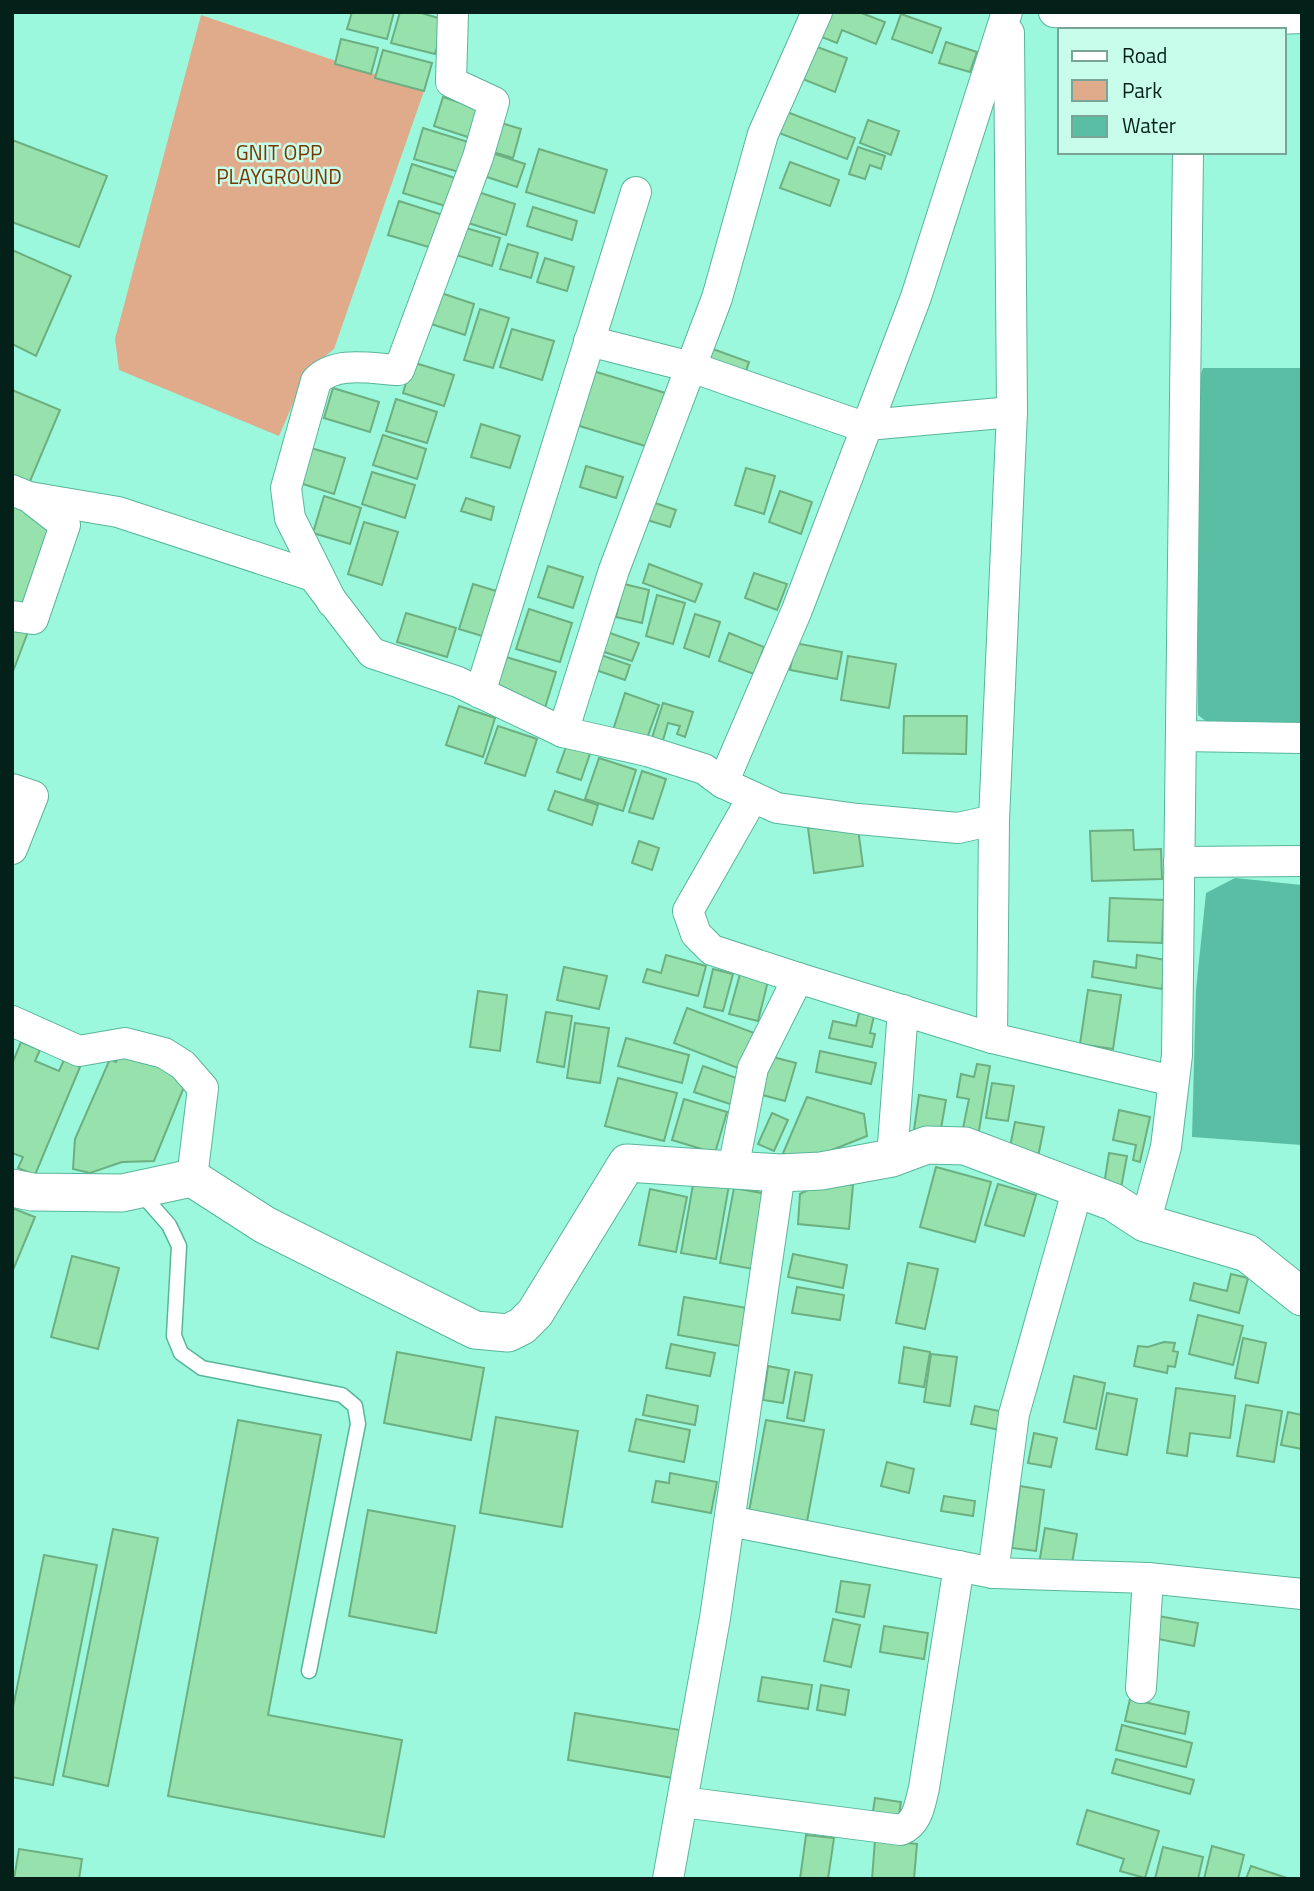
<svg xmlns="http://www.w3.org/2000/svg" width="1314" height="1891" font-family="'Titillium Web',sans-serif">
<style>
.green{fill:#dfab8a}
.water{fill:#59bea3}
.building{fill:#97e1ad;stroke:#6caf81;stroke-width:2}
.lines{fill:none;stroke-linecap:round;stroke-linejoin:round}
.service-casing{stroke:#58b59c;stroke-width:17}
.minor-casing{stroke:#58b59c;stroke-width:32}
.tertiary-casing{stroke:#58b59c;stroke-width:39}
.service{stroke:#fff;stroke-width:14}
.minor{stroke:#fff;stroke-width:30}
.tertiary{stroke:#fff;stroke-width:37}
.labels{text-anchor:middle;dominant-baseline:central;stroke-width:5;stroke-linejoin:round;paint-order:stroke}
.park-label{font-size:21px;fill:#773800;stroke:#c8fdec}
</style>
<rect width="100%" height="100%" fill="#9bf8dc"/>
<polygon class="green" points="201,15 424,91 334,349 307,371 279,436 119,370 115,339"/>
<g class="water">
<polygon points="1203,368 1302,368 1302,723 1211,725 1198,715 1197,385"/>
<polygon points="1235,878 1302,885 1302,1145 1192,1137 1196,990 1206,893"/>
</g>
<g class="building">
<polygon points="352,12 394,12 387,39 347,29"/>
<polygon points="400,12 418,12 445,20 435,54 391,43"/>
<polygon points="823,12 859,12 885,22 876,44 842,30 837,43 814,34"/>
<polygon points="901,14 941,28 932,53 892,39"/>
<polygon points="341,39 378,48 371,74 335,64"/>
<polygon points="946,42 977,52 970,72 939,63"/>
<polygon points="812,45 847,58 835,92 800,78"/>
<polygon points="383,50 432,63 424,91 375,78"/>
<polygon points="443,97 486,111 477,140 434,126"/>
<polygon points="787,112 855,138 847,159 779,133"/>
<polygon points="868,120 899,131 891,155 860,143"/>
<polygon points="495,121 521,129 513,158 486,150"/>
<polygon points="423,128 468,142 459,172 414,159"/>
<polygon points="12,140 107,176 79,247 12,222"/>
<polygon points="858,147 885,156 881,169 870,165 865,179 849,174"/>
<polygon points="539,149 607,170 594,213 526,192"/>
<polygon points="486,151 525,164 517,187 478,174"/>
<polygon points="790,162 839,180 830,206 780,188"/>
<polygon points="412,164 461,180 452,208 403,193"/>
<polygon points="472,190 515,204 506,235 462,221"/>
<polygon points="399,201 449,217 439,250 388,235"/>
<polygon points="533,207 577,221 572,240 527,226"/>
<polygon points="459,226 500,238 492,266 450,253"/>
<polygon points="508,244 538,253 531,278 500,269"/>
<polygon points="12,250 71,276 36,356 12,344"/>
<polygon points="545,258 574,267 567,291 537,282"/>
<polygon points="435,291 474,304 465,335 425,322"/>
<polygon points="480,309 509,318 493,368 464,360"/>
<polygon points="512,329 554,341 542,380 500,367"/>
<polygon points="710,348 749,362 744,377 705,363"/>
<polygon points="412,362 454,375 444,406 403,393"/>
<polygon points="590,370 672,395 655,449 573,424"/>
<polygon points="333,388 379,402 370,432 324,418"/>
<polygon points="12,390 60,410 28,486 12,480"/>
<polygon points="396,399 437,412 427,443 386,431"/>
<polygon points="481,424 520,436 510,468 471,457"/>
<polygon points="383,435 426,449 417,479 373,465"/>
<polygon points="311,448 345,458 334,494 300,483"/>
<polygon points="586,466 623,477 616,498 580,487"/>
<polygon points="746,468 775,476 764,514 735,505"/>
<polygon points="372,472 415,485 405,518 362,504"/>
<polygon points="780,491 812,502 801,534 769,522"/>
<polygon points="324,496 361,508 350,544 313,533"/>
<polygon points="466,498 494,507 491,520 461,511"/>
<polygon points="649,501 676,510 670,527 644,519"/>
<polygon points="12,504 59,525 21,609 12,605"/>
<polygon points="364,522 398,532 382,585 348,574"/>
<polygon points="649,564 702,584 695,602 643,583"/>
<polygon points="548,566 583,577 573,608 538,597"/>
<polygon points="754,573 787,584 777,610 745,598"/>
<polygon points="473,584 503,593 489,638 459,629"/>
<polygon points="624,584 649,590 642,623 616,617"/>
<polygon points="657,595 685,603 673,644 646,636"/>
<polygon points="529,609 572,623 560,662 516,649"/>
<polygon points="406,613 456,628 447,657 397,642"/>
<polygon points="695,614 720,622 709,657 684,648"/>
<polygon points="12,623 29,629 12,674"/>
<polygon points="601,630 639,643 632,661 595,649"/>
<polygon points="729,633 764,647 754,674 719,661"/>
<polygon points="795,643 842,652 837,679 790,670"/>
<polygon points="592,652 630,665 625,680 587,667"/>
<polygon points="848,656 896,664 889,708 841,700"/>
<polygon points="506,657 556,672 544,711 494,695"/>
<polygon points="625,693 659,705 646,741 613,730"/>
<polygon points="663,703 693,712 685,737 677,734 680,726 668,723 661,747 650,744"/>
<polygon points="459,706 495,718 483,757 446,745"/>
<polygon points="904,716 967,716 966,754 903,753"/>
<polygon points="498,726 537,739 525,776 485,763"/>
<polygon points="568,741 592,748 581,780 557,772"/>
<polygon points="599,758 636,770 623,811 585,799"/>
<polygon points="642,771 666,779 653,819 629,812"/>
<polygon points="555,791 598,805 592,825 548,810"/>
<polygon points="857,821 863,866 814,873 808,828"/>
<polygon points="1133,830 1134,850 1161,849 1162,879 1092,881 1090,831"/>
<polygon points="639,841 659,848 652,870 632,863"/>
<polygon points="1110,898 1164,900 1162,943 1108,941"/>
<polygon points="666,955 706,966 698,996 643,982 647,969 661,973"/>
<polygon points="1137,955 1166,960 1162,989 1092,977 1094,961 1136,968"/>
<polygon points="564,967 607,976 599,1009 557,1000"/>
<polygon points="713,969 733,974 723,1011 704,1007"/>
<polygon points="740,974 768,981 758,1021 729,1014"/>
<polygon points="1088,990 1121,995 1113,1049 1080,1044"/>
<polygon points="478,991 507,995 500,1051 470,1047"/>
<polygon points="687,1008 757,1034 743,1070 674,1043"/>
<polygon points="546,1012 572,1016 564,1067 537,1062"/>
<polygon points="859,1013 874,1016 870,1033 875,1034 872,1047 829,1038 833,1021 856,1026"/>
<polygon points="575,1023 609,1028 600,1083 567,1078"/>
<polygon points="626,1038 689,1055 682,1083 618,1066"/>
<polygon points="21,1042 40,1050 35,1061 59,1071 64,1060 80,1067 35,1175 18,1168 23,1157 12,1153 12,1064"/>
<polygon points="123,1047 188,1077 154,1161 122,1162 90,1173 73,1169 75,1139 110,1059 116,1062"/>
<polygon points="820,1051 876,1063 871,1084 816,1072"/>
<polygon points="765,1055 796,1063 785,1101 755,1093"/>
<polygon points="977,1064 990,1066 978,1136 962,1133 969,1099 957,1097 961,1074 974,1077"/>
<polygon points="703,1066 742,1080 733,1105 694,1092"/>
<polygon points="618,1078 677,1093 664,1141 605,1126"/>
<polygon points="992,1083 1014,1086 1008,1121 986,1118"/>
<polygon points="919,1095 946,1100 940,1134 914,1130"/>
<polygon points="807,1097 864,1114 867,1136 797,1164 781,1158"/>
<polygon points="684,1099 727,1112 715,1153 672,1140"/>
<polygon points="1119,1110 1150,1117 1140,1162 1133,1160 1136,1145 1113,1140"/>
<polygon points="772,1113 788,1120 774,1151 758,1144"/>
<polygon points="1015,1122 1044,1127 1038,1157 1009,1152"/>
<polygon points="1109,1153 1127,1156 1121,1188 1104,1185"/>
<polygon points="936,1167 991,1182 975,1242 920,1227"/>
<polygon points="694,1179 729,1185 716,1259 681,1253"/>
<polygon points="825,1181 853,1185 849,1229 798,1224 800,1194"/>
<polygon points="998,1184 1036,1195 1024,1236 985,1225"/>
<polygon points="734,1188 773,1195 759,1270 720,1263"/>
<polygon points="650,1189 687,1197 676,1252 639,1245"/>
<polygon points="12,1208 35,1217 13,1270 12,1270"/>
<polygon points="793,1254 847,1265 843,1288 788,1277"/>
<polygon points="72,1256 119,1268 98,1349 51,1337"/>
<polygon points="908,1263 938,1269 925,1329 896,1323"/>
<polygon points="1231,1274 1248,1278 1239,1313 1190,1300 1194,1283 1227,1291"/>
<polygon points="797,1287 844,1295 840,1320 792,1313"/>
<polygon points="684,1297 753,1309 746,1347 678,1335"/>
<polygon points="1198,1315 1243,1326 1233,1365 1189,1354"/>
<polygon points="1243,1338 1266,1343 1258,1383 1235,1378"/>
<polygon points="1164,1342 1175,1343 1173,1351 1178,1352 1175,1367 1168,1366 1167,1373 1134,1366 1138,1346 1148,1347"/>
<polygon points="671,1344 715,1353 710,1376 666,1368"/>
<polygon points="904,1347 930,1352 924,1387 899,1383"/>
<polygon points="397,1352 484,1368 471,1440 384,1423"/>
<polygon points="931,1354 957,1357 950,1406 924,1402"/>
<polygon points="768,1366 789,1370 783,1403 763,1400"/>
<polygon points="795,1372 812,1375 804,1421 787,1418"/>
<polygon points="1074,1376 1105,1383 1096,1429 1064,1422"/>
<polygon points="1176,1388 1235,1396 1230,1438 1190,1433 1187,1456 1167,1453"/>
<polygon points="1107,1393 1137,1399 1127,1455 1096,1449"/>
<polygon points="647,1395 698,1406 695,1425 643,1415"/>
<polygon points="1246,1405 1282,1411 1274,1462 1237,1456"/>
<polygon points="975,1406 1004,1412 1000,1430 971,1424"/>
<polygon points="1288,1412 1302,1415 1302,1449 1281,1445"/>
<polygon points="496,1417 578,1431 562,1527 480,1513"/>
<polygon points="636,1419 690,1430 684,1462 629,1451"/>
<polygon points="238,1420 321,1435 268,1715 402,1740 384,1837 168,1796"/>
<polygon points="766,1420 824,1430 806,1527 748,1517"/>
<polygon points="1034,1433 1057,1438 1051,1467 1028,1463"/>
<polygon points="887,1462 914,1469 909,1493 881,1486"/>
<polygon points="670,1473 717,1482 711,1513 652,1502 656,1481 669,1483"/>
<polygon points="1020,1486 1044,1490 1036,1551 1012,1548"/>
<polygon points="944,1496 975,1501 973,1516 941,1511"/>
<polygon points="368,1510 455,1526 436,1633 349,1616"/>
<polygon points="1045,1528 1077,1534 1071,1569 1039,1564"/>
<polygon points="113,1529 158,1538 108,1786 63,1776"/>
<polygon points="44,1555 97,1565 53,1785 12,1777 12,1712"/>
<polygon points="841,1581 870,1585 864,1617 836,1612"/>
<polygon points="1158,1616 1198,1623 1194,1646 1153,1638"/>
<polygon points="833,1619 860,1625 851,1667 824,1661"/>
<polygon points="884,1626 928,1633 924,1659 880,1652"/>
<polygon points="762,1677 812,1685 808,1709 758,1701"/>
<polygon points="821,1685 849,1690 845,1715 817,1710"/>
<polygon points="1130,1699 1189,1712 1185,1734 1125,1721"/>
<polygon points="575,1713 680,1730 673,1778 568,1760"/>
<polygon points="1122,1725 1192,1743 1186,1767 1116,1750"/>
<polygon points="1116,1759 1194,1780 1190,1794 1112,1773"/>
<polygon points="875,1798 901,1802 898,1822 872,1818"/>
<polygon points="1087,1810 1159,1831 1145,1878 1120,1871 1124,1859 1077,1844"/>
<polygon points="806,1835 834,1838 828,1879 800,1879"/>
<polygon points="875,1840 917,1844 914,1879 872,1879"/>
<polygon points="1212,1846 1244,1855 1238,1879 1204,1879"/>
<polygon points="1163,1847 1203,1857 1198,1879 1155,1879"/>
<polygon points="19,1849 82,1859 79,1879 14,1879"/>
<polygon points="1251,1866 1290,1879 1246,1879"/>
</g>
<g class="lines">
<defs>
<polyline id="service" points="139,1191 169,1225 179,1246 174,1336 181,1353 202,1368 342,1395 355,1406 358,1424 309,1671"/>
<g id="minor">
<polyline points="817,12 763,134 717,298 614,570 563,732 647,751 704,769 723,783 777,808 858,819 958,828 994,820 992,1038 1173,1081"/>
<polyline points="1054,12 1189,22 1302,18"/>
<polyline points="589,341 691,367 864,427 867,425 1012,412"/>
<polyline points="12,490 29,497 118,512 313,576 372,653 458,682 563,732"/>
<path d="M 332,602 L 290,518 L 286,488 L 316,381 C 336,360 372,369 399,370 L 478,157 L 494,102 L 451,82 L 453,12"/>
<polyline points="12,616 33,619 65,525 34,501"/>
<polyline points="480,693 636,192"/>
<polyline points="1181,736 1302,738"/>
<polyline points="723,783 797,610 916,297 1007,12"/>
<polyline points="12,789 33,796 12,849"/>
<polyline points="753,797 688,911 696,934 712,950 798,978"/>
<polyline points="994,820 1012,412 1009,33"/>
<polyline points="1179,862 1302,861"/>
<polyline points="12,1021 79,1051 125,1043 164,1053 183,1065 203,1088 192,1178"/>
<polyline points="892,1158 903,1010"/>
<polyline points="733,1169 753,1068 798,978 992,1038"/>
<polyline points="1145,1223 1166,1147 1177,1055 1188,152"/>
<polyline points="730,1521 993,1573 1014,1414 1078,1188"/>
<polyline points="993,1573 1148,1578 1141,1688"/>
<polyline points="1148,1578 1302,1594"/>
<path d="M 682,1802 L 901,1830 C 918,1823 920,1804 924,1788 L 959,1566"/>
<polyline points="668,1879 715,1618 780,1173"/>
</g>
<polyline id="tertiary" points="12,1188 32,1192 122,1193 192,1178 265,1225 475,1330 508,1333 522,1326 535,1313 627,1163 780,1173 821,1171 892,1158 927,1145 965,1146 1113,1202 1145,1223 1247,1253 1302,1297"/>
</defs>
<use href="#service" class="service-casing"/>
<use href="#minor" class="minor-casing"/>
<use href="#tertiary" class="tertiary-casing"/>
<use href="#service" class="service"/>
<use href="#minor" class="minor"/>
<use href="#tertiary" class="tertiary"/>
</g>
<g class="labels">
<g class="park-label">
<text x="279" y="152">GNIT OPP<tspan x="279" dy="24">PLAYGROUND</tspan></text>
</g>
</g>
<rect width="1314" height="1891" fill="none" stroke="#032119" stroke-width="28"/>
<rect x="1058" y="28" width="228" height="126" fill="#c8fdec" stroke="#79a598" stroke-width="2"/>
<rect x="1072" y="51" width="35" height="10" fill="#ffffff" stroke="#79a598" stroke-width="2"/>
<text x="1122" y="63" font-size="21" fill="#032119">Road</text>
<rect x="1072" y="80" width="35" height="21" fill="#dfab8a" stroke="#79a598" stroke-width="2"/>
<text x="1122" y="98" font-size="21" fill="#032119">Park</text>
<rect x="1072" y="116" width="35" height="21" fill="#59bea3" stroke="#79a598" stroke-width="2"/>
<text x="1122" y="133" font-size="21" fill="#032119">Water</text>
</svg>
